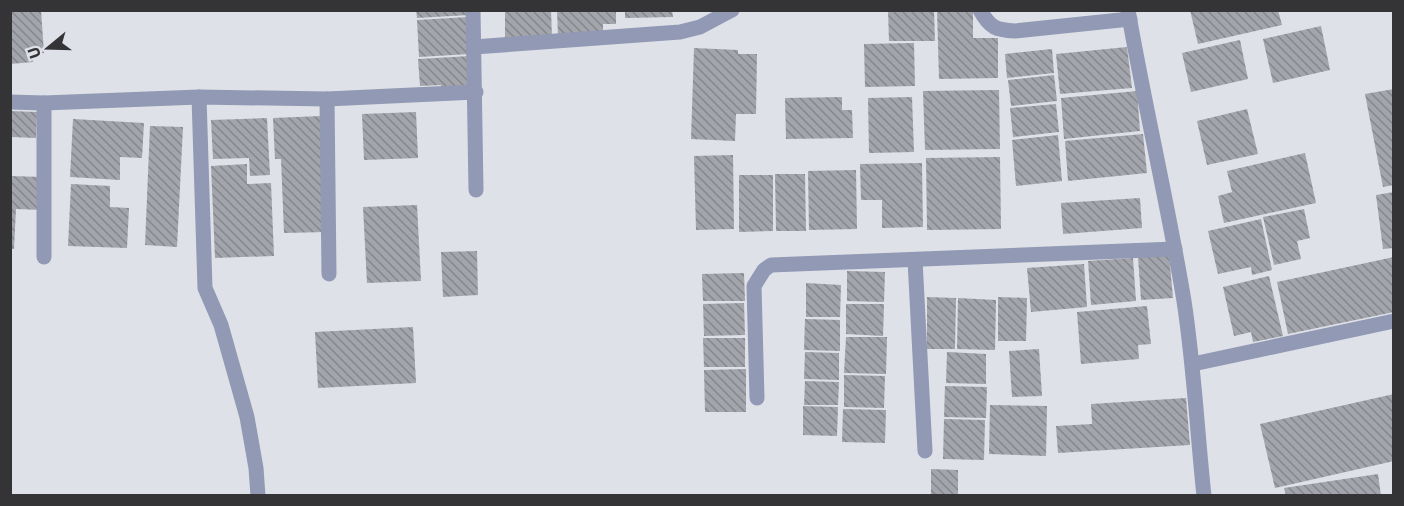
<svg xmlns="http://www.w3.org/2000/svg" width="1404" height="506" font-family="'IBM Plex Sans',sans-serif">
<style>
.building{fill:url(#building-back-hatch)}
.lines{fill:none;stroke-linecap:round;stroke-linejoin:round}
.street{stroke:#9199b4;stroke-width:15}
</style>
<defs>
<pattern id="building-back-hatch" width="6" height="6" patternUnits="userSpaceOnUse" patternTransform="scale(1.5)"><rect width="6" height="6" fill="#a3a5ac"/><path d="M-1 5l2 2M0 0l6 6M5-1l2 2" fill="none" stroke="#86878d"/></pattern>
</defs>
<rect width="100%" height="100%" fill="#dfe1e8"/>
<g class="building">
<polygon points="10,10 41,10 44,53 32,55 33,62 10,64"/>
<polygon points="416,10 469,10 469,15 417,18"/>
<polygon points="505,10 551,10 552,37 505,38"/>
<polygon points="557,10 616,10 616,24 603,24 603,35 558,36"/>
<polygon points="625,10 672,10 673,17 625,18"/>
<polygon points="888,10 934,10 935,41 889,41"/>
<polygon points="937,10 973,10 973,38 998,38 998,78 939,79"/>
<polygon points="1190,10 1278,10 1282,25 1198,44"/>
<polygon points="468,17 470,54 419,57 417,20"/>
<polygon points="1321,26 1330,70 1273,83 1263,39"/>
<polygon points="1240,40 1248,79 1191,92 1182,53"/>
<polygon points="914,43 915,86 865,87 864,44"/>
<polygon points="1127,47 1132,88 1060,94 1056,54"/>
<polygon points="694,48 738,50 738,54 757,54 756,114 736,114 735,141 691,139"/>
<polygon points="1052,49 1054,73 1007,78 1005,54"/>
<polygon points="470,56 472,91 441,92 441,85 420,86 418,59"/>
<polygon points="1054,75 1057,101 1011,106 1008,80"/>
<polygon points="1394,89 1394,185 1383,187 1365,94"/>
<polygon points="999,90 1000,149 925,150 923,91"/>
<polygon points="1137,91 1140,131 1064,139 1061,98"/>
<polygon points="842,97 842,110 852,110 853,138 786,139 785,98"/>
<polygon points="912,97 914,152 869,153 868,98"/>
<polygon points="1056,104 1059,132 1013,137 1010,108"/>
<polygon points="1247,109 1258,154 1207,165 1197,121"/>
<polygon points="10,111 37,112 36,138 10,137"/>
<polygon points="416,112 418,158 364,160 362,114"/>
<polygon points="321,116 327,232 284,233 281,159 275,159 273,118"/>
<polygon points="267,118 270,175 250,176 249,158 213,159 211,120"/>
<polygon points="73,119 144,123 142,158 120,157 120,180 70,177"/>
<polygon points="150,126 183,127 177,247 145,245"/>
<polygon points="1143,134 1147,173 1068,181 1065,141"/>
<polygon points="1058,135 1062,181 1016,186 1012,140"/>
<polygon points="1305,153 1316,203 1224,223 1218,196 1232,192 1227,171"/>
<polygon points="733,155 734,229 696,230 694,156"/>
<polygon points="1000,157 1001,229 927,230 926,158"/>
<polygon points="922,163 923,227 882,228 882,200 861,200 860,164"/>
<polygon points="247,164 247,184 271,183 274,256 215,258 211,166"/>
<polygon points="856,170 857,229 809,230 808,171"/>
<polygon points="775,174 805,174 806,231 776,231"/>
<polygon points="739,175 773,175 773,231 739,232"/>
<polygon points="10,176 43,177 42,210 16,209 14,249 10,249"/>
<polygon points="71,184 110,186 110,207 129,208 127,248 68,246"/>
<polygon points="1394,192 1394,248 1383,249 1376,195"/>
<polygon points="1140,198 1142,228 1063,234 1061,203"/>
<polygon points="417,205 421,281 367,283 363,207"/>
<polygon points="1304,209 1310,238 1297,241 1301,259 1274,265 1263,217"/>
<polygon points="1261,219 1272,270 1252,275 1251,267 1218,274 1208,231"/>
<polygon points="477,251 478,295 443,297 441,252"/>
<polygon points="1169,254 1173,298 1141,300 1138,257"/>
<polygon points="1394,257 1394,312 1288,334 1277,282"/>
<polygon points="1133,258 1136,301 1091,305 1088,261"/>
<polygon points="1084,264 1087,307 1031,312 1027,268"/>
<polygon points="847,271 885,272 884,302 847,301"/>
<polygon points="744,273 745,301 703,301 702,274"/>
<polygon points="1269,276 1283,336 1253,342 1251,332 1234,336 1223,287"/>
<polygon points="806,283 841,285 840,317 806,317"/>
<polygon points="927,297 956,298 955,349 927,349"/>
<polygon points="998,297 1027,298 1026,341 998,341"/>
<polygon points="958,298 996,300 995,350 957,349"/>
<polygon points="744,303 745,335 704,336 703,304"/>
<polygon points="846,304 884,304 883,336 846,334"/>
<polygon points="1147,306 1151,344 1138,345 1139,359 1081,364 1077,312"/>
<polygon points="805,319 840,320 840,351 804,350"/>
<polygon points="413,327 416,383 318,388 315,332"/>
<polygon points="846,337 887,337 886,374 844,373"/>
<polygon points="703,338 745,338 745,367 704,367"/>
<polygon points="1039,349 1042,396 1012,397 1009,351"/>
<polygon points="805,352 839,353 839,380 804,379"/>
<polygon points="947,352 986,354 986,384 946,383"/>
<polygon points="746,369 746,412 705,412 704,370"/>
<polygon points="844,375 885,376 884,408 844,407"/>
<polygon points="805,381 839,382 838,405 804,405"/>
<polygon points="945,386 987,387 986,418 944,417"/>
<polygon points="1394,394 1394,461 1275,488 1260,424"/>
<polygon points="1186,398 1190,445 1058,453 1056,426 1092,424 1091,404"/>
<polygon points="990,405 1047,406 1046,456 989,454"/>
<polygon points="803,406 838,407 837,436 803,435"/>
<polygon points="843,409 886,410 885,443 842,442"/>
<polygon points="944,419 985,420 984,460 943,459"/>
<polygon points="931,469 958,470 958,496 931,496"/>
<polygon points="1378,474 1381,496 1286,496 1284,488"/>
</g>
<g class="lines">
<g class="street">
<polyline points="473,10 476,190"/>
<path d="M 980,10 C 990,28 996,30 1015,31 L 1130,19"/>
<path d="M 1128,10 C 1145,108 1168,204 1184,301 C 1194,366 1197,430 1204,496"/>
<polyline points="474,47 680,32 700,27 732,10"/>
<polyline points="199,97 205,288 221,325 247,417 256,468 258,496"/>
<polyline points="327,99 329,274"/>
<polyline points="10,102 44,103 199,97 327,99 476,92"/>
<polyline points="44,257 44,103"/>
<polyline points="915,260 925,451"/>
<polyline points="1193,364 1394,321"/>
<polyline points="757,398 754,286 764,270 771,265 1175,249"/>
</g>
</g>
<rect width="1404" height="506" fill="none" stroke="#343437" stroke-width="24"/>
<g transform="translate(48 48) rotate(251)" stroke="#dfe1e8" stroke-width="4.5" paint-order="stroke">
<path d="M0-4.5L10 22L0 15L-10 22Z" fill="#343437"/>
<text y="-9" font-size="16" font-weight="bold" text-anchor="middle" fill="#343437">U</text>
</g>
</svg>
